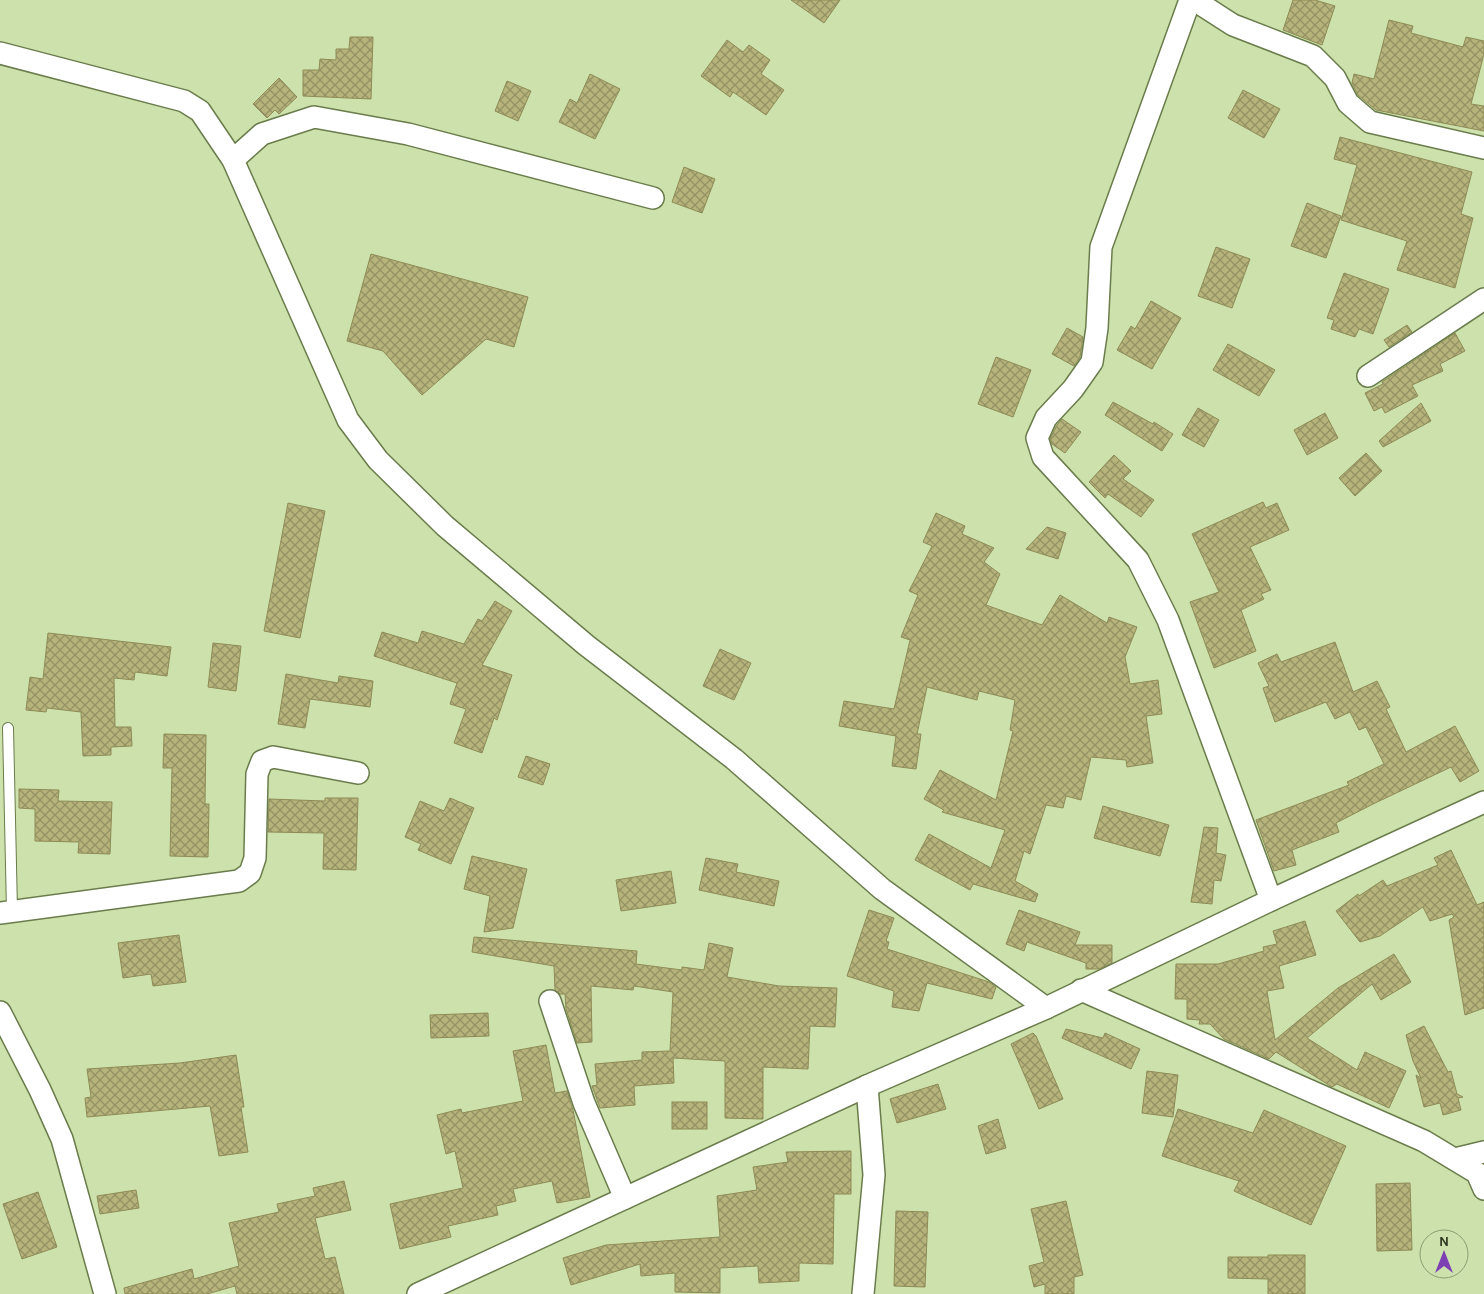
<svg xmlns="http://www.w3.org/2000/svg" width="1484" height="1294" font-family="Karla,sans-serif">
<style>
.building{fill:url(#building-cross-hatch);stroke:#8e8b55}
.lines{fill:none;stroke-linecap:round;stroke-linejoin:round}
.lane-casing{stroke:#6a7c4b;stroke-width:12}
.street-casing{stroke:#6a7c4b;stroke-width:24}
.lane{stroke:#fff;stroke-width:10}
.street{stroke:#fff;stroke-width:21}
</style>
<defs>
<pattern id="building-cross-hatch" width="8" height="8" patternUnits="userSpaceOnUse" patternTransform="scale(1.25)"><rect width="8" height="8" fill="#b6b37b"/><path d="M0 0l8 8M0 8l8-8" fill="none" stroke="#949264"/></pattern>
</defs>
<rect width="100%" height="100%" fill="#cce1ac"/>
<g class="building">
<polygon points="791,0 840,0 824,23"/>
<polygon points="1293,0 1315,0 1335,6 1322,45 1283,30"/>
<polygon points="1389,20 1413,26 1411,33 1463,47 1466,37 1484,41 1484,54 1471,104 1484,106 1484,131 1376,110 1358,95 1352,83 1354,74 1374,79"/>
<polygon points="350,37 373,37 371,99 303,96 303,70 319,70 320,59 336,60 336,49 349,49"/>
<polygon points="727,40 743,52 749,45 770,60 761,74 784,90 766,115 733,92 730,97 701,76"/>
<polygon points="590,74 620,89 595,139 559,122 570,99 577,103"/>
<polygon points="279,78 297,97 279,114 275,110 267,118 253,104"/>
<polygon points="507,81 531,91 518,121 495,111"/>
<polygon points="1243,90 1280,109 1264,138 1228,118"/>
<polygon points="1340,137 1472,172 1461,214 1473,218 1455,288 1397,270 1407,241 1341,220 1357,165 1334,159"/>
<polygon points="684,167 715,179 702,213 672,202"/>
<polygon points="1307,203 1341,216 1326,258 1291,246"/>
<polygon points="1216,247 1250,259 1232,308 1198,296"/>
<polygon points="371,254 528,297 514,347 486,339 422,395 383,351 347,341"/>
<polygon points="1344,273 1389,289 1373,334 1359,329 1355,337 1331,329 1334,320 1327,318"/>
<polygon points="1151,301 1181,318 1152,369 1117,350 1131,326 1135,329"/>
<polygon points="1407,325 1412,332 1389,347 1384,340"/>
<polygon points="1067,328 1083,337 1080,357 1074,366 1052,354"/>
<polygon points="1455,333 1465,351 1440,364 1443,371 1412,385 1418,396 1385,413 1382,407 1374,411 1365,393 1383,384 1382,382"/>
<polygon points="1228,344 1275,370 1259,396 1213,370"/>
<polygon points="996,357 1031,370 1013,417 978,404"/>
<polygon points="1113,402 1153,424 1154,422 1173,434 1162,451 1105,415"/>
<polygon points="1421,403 1431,421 1383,447 1379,441"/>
<polygon points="1198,408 1219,420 1204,447 1182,435"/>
<polygon points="1325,413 1338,438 1307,455 1294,430"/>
<polygon points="1062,419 1081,432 1065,453 1052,444 1050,439 1057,425"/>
<polygon points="1366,453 1382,471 1355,496 1339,478"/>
<polygon points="1114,455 1131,471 1123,479 1154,500 1141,517 1108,494 1105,498 1089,482"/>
<polygon points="1263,502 1266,508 1277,503 1289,530 1250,547 1271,590 1261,594 1264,599 1241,610 1256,651 1214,668 1190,602 1219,592 1192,534"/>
<polygon points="288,503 325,511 300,638 264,631"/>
<polygon points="936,513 965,526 962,534 994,548 984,562 1000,574 986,605 1042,625 1060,595 1107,623 1109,617 1137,627 1125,657 1130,684 1158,680 1162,714 1146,716 1153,763 1127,767 1126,760 1091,757 1081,800 1066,796 1063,808 1046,805 1030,854 1024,851 1015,881 1038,894 1035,902 973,884 970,890 915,860 929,834 991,868 1005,830 942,812 944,810 924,799 940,770 996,800 1013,731 1010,730 1015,700 979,691 977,700 927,687 917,734 921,734 916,769 892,766 896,736 839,726 844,701 894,709 910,640 901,637 918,595 909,591 932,546 923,542"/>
<polygon points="1047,527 1066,533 1058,559 1026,549"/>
<polygon points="495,601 512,611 482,665 512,675 497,720 494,718 482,753 454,743 466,709 450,704 457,683 374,656 382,632 418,643 422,631 464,644 478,619 482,621"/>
<polygon points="48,633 171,647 167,676 135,672 134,680 114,678 115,727 131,727 132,746 111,747 111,755 83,756 81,712 47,708 46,712 26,710 30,677 43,679"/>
<polygon points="1335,642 1353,692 1377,681 1390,707 1386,709 1406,752 1455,726 1479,771 1460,782 1451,767 1373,804 1336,823 1339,832 1292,850 1296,865 1274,871 1256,820 1349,785 1347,782 1384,764 1366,727 1359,730 1350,712 1335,719 1326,702 1275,722 1263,688 1269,686 1258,663 1277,654 1281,662"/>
<polygon points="213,643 241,646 236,691 208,687"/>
<polygon points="720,649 751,663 734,700 703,686"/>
<polygon points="286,674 338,683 339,676 373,681 370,707 310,699 305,728 278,724"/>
<polygon points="164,734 206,735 205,804 209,804 208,857 170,856 172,768 163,768"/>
<polygon points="526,756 550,764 543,785 518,777"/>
<polygon points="19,789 59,790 58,801 112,802 110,854 78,853 79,842 35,841 35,809 19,808"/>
<polygon points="325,798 358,798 356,870 323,869 324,833 268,832 269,799 325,801"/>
<polygon points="450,798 474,808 451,864 418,850 421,844 405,837 420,801 444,811"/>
<polygon points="1103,806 1169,825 1160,856 1094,838"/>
<polygon points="1204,827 1218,828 1216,853 1226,855 1221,881 1214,880 1212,904 1191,902"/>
<polygon points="1451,850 1477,905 1484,902 1484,1008 1465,1015 1449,920 1454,917 1452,914 1430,921 1423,907 1380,936 1360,942 1336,911 1358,894 1359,896 1383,880 1387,886 1438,865 1434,858"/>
<polygon points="472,856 527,869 513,928 484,932 490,896 464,889"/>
<polygon points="706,858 738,864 736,872 779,881 774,906 699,890"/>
<polygon points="671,871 676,903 621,911 616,880"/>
<polygon points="869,910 894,918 886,941 889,942 887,949 989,982 996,987 992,999 927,983 919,1011 892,1007 894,991 847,976"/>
<polygon points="1019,910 1080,932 1075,945 1112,945 1112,963 1099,969 1086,969 1086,963 1027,942 1024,951 1006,944"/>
<polygon points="1305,921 1316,955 1279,966 1284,988 1267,991 1275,1040 1338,988 1394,954 1411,982 1381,1000 1372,984 1307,1038 1357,1070 1365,1052 1406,1071 1389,1108 1337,1084 1332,1087 1276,1052 1269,1059 1224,1039 1210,1024 1199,1024 1200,1020 1187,1019 1187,999 1175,999 1176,964 1218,964 1264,951 1263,947 1277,944 1273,931"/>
<polygon points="179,935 186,982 153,986 151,974 123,978 118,943"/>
<polygon points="474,937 637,951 636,964 682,970 682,967 704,970 709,943 733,948 727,977 779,986 837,988 835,1027 810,1026 808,1069 763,1067 763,1119 725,1118 725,1061 673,1058 674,1083 634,1086 635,1105 600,1108 592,1086 597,1085 595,1064 642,1060 642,1052 670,1051 673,992 634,986 633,990 591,986 592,1042 577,1043 566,1009 565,994 560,994 555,990 554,966 472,952"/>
<polygon points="488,1013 489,1036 431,1038 430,1015"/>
<polygon points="1424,1026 1448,1072 1451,1071 1457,1094 1463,1097 1458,1098 1461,1110 1443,1115 1440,1103 1424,1107 1416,1075 1421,1078 1413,1061 1406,1035"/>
<polygon points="1066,1029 1103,1038 1105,1033 1140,1049 1131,1069 1062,1038"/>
<polygon points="1033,1033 1036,1036 1063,1099 1039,1109 1011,1044"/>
<polygon points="546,1045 555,1093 567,1091 573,1110 590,1197 557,1203 552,1181 513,1189 516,1201 496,1206 498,1215 448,1226 451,1237 400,1249 390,1204 463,1188 455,1151 446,1154 437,1115 461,1109 462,1113 523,1101 513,1051"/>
<polygon points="236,1055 244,1107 241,1107 248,1152 219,1156 210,1106 87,1117 85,1098 91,1097 87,1069 180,1063"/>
<polygon points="1147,1071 1178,1075 1173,1117 1142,1113"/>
<polygon points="938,1084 946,1109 897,1123 890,1099"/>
<rect x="672" y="1102" width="35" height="27"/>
<polygon points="1178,1109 1253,1133 1264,1110 1346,1146 1311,1225 1234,1191 1239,1181 1162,1156"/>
<polygon points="998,1119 1006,1148 986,1154 978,1126"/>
<polygon points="851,1151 851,1194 834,1194 833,1264 799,1263 799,1281 759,1283 758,1266 720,1268 720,1293 675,1292 675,1273 641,1276 640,1264 571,1285 563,1258 606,1245 720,1237 717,1196 757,1190 753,1167 788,1162 786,1152"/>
<polygon points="344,1181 351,1210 315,1218 325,1259 335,1257 344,1294 237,1294 235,1286 207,1294 125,1294 124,1288 192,1269 194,1279 239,1266 229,1223 279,1212 277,1204 315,1196 313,1188"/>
<polygon points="1410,1183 1412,1250 1377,1251 1376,1184"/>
<polygon points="136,1190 139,1208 100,1214 97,1196"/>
<polygon points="38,1192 57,1247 22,1259 3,1204"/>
<polygon points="1066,1201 1083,1275 1074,1277 1074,1294 1045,1294 1045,1284 1034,1287 1029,1266 1044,1262 1031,1209"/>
<polygon points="896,1211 928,1212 925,1287 894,1286"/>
<polygon points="1268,1255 1305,1255 1305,1294 1268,1294 1268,1279 1228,1278 1228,1257 1268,1257"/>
</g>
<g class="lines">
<defs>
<polyline id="lane" points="8,728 12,911"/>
<g id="street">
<polyline points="1190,0 1101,247 1097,328 1092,362 1073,389 1046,418 1037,438 1043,457 1138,560 1168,620 1271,900"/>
<polyline points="1194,0 1233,25 1313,56 1335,78 1348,103 1370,122 1484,148"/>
<polyline points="0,53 184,101 200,111 233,160 348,420 378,460 445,526 586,645 734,759 882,889 1046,1008"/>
<polyline points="233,160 262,134 314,117 408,134 653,198"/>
<polyline points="1368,376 1484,299"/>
<polyline points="0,913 239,881 250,873 255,858 257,774 262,761 273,757 358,773"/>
<polyline points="1081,990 1424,1141 1477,1173 1484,1189"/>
<polyline points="550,1001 584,1103 625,1198"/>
<polyline points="0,1012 40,1090 62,1139 105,1294"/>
<polyline points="1455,1159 1484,1152"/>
<polyline points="418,1294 867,1086 1046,1008 1271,900 1484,802"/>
<polyline points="863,1294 874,1175 867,1086"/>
</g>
</defs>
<use href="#lane" class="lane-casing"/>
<use href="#street" class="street-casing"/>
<use href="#lane" class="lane"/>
<use href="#street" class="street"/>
</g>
<g transform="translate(1444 1254)"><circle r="24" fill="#cce1ac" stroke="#8c9c74"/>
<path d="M0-4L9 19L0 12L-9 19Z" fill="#7d3fb4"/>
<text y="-8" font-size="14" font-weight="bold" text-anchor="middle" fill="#2d3520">N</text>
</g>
</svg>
